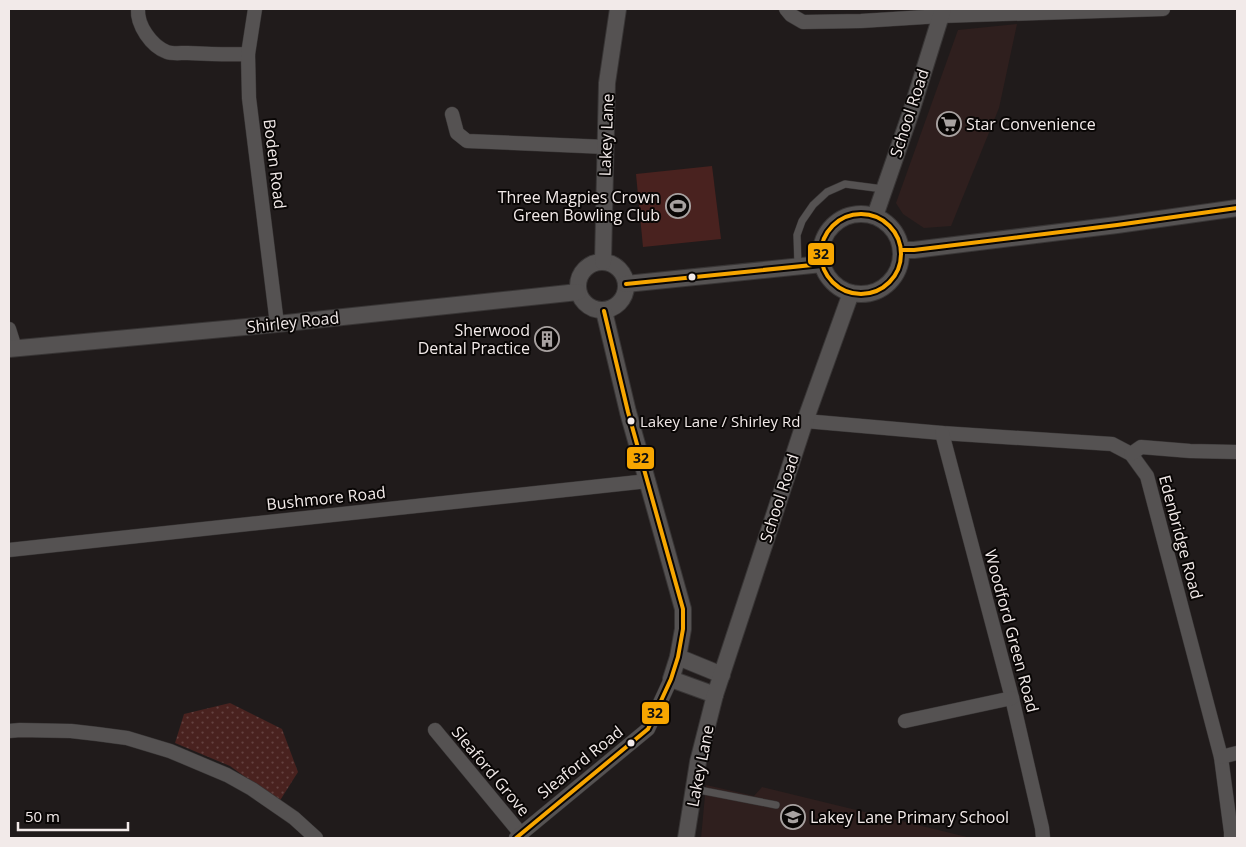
<svg xmlns="http://www.w3.org/2000/svg" width="1246" height="847" font-family="'Open Sans',sans-serif">
<style>
.built{fill:#2f1f1e}
.grass{fill:url(#grass-dots)}
.pitch{fill:#49221f}
.lines{fill:none;stroke-linecap:round;stroke-linejoin:round}
.service-casing{stroke:#383535;stroke-width:8}
.minor-casing{stroke:#383535;stroke-width:15}
.tertiary-casing{stroke:#383535;stroke-width:18}
.service{stroke:#555252;stroke-width:7}
.minor{stroke:#555252;stroke-width:14}
.tertiary{stroke:#555252;stroke-width:16}
.bus-1-casing{stroke:#090605;stroke-width:8}
.bus-1{stroke:#f7a600;stroke-width:4}
.bus-dot{fill:#f2eae9;stroke:#090605;stroke-width:2}
.labels{text-anchor:middle;dominant-baseline:central;stroke-width:4;stroke-linejoin:round;paint-order:stroke}
.bus-label{font-size:15px;fill:#f2eae9;stroke:#090605;text-anchor:start}
.street-label{font-size:16px;fill:#f2eae9;stroke:#090605}
.poi-label{font-size:16px;fill:#f2eae9;stroke:#090605;text-anchor:start}
.line-badge{stroke:#090605;stroke-width:2}
.pale-badge-label{font-size:14px;text-anchor:middle;font-weight:bold;fill:#111}
</style>
<defs>
<pattern id="grass-dots" width="8" height="8" patternUnits="userSpaceOnUse" patternTransform="scale(1.25)"><rect width="8" height="8" fill="#49221f"/><path d="M2 2h.1M6 6h.1" fill="none" stroke="#644240" stroke-width="1.8" stroke-linecap="round"/></pattern>
</defs>
<rect width="100%" height="100%" fill="#201b1b"/>
<g class="built">
<polygon points="1017,24 999,108 951,226 924,228 903,214 896,203 958,30"/>
<polygon points="706,785 754,796 762,787 971,838 701,838"/>
</g>
<polygon class="grass" points="230,703 282,729 298,772 279,802 230,766 175,743 184,714"/>
<polygon class="pitch" points="712,166 721,239 643,247 636,174"/>
<g class="lines">
<defs>
<g id="service">
<polyline points="798,266 797,235 802,221 813,205 827,192 845,184 883,189"/>
<polyline points="694,789 776,805"/>
</g>
<g id="minor">
<path d="M 138,9 C 137,25 151,46 167,52 C 172,54 180,53 186,53 C 207,54 227,55 248,54"/>
<polyline points="255,9 248,54 249,98 277,324"/>
<polyline points="786,9 791,15 803,22 861,21 941,16 1163,9"/>
<polyline points="452,114 457,133 467,141 606,147"/>
<polyline points="9,329 15,348"/>
<polyline points="805,421 942,433 1112,444 1131,454 1147,476 1221,757 1231,832 1231,838"/>
<polyline points="942,433 1012,698 1042,828 1043,838"/>
<polyline points="1131,454 1141,447 1190,451 1237,452"/>
<polyline points="9,550 648,481"/>
<polyline points="905,721 1012,698"/>
<polyline points="435,730 521,834"/>
<polyline points="9,731 20,730 71,731 97,734 127,738 170,751 227,775 252,789 294,818 316,838"/>
<polyline points="1221,757 1237,753"/>
<polyline points="516,838 648,729 671,679"/>
</g>
<g id="tertiary">
<circle cx="861" cy="254" r="40"/>
<polyline points="875,216 911,112 943,9"/>
<polyline points="901,250 914,250 1117,225 1237,208"/>
<circle cx="602" cy="286" r="24"/>
<polyline points="603,262 607,83 618,9"/>
<polyline points="626,284 822,264"/>
<polyline points="604,311 628,412 683,609 683,629 678,657 671,679 715,695"/>
<polyline points="9,349 277,324 578,292"/>
<polyline points="678,657 722,675"/>
<polyline points="686,838 698,762 715,695 805,421 851,293"/>
</g>
</defs>
<use href="#service" class="service-casing"/>
<use href="#minor" class="minor-casing"/>
<use href="#tertiary" class="tertiary-casing"/>
<use href="#service" class="service"/>
<use href="#minor" class="minor"/>
<use href="#tertiary" class="tertiary"/>
<defs>
<g id="bus-1">
<circle cx="861" cy="254" r="40"/>
<polyline points="901,250 914,250 1117,225 1237,208"/>
<polyline points="626,284 822,264"/>
<polyline points="516,838 648,729 671,679 678,657 683,629 683,609 628,412 604,311"/>
</g>
</defs>
<use href="#bus-1" class="bus-1-casing"/>
<use href="#bus-1" class="bus-1"/>
</g>
<defs>
<symbol id="supermarket-ring" viewBox="-11 -11 22 22"><circle r="9.5" fill="#090605" stroke="#a8a2a1" stroke-width="1.5"/><path d="M-6-5.5h2.5l.6 2H6L4.5 2H-2.5L-4.4-4H-6ZM-1.5 3.2a1.3 1.3 0 1 0 .1 0ZM3 3.2a1.3 1.3 0 1 0 .1 0Z" fill="#a8a2a1"/></symbol>
<symbol id="stadium-ring" viewBox="-11 -11 22 22"><circle r="9.5" fill="#090605" stroke="#a8a2a1" stroke-width="1.5"/><path d="M0-5a6.5 5 0 1 0 0 10a6.5 5 0 1 0 0-10ZM-3.5-1.8h7v3.6h-7Z" fill="#a8a2a1"/></symbol>
<symbol id="building-ring" viewBox="-11 -11 22 22"><circle r="9.5" fill="#090605" stroke="#a8a2a1" stroke-width="1.5"/><path d="M-4-6H4V6H1V3H-1V6H-4ZM-2.5-4.3h1.7v1.8h-1.7ZM.8-4.3h1.7v1.8H.8ZM-2.5-1h1.7V.8h-1.7ZM.8-1h1.7V.8H.8Z" fill="#a8a2a1"/></symbol>
<symbol id="school-ring" viewBox="-11 -11 22 22"><circle r="9.5" fill="#090605" stroke="#a8a2a1" stroke-width="1.5"/><path d="M0-5L7-2L0 1L-7-2ZM-4 1L0 2.5L4 1V4Q0 6-4 4Z" fill="#a8a2a1"/></symbol>
</defs>
<g fill-rule="evenodd">
<use href="#supermarket-ring" x="935" y="110" width="28" height="28"/>
<use href="#stadium-ring" x="664" y="192" width="28" height="28"/>
<use href="#building-ring" x="533" y="325" width="28" height="28"/>
<use href="#school-ring" x="779" y="803" width="28" height="28"/>
</g>
<g class="bus-dot">
<circle cx="692" cy="277" r="4.5"/>
<circle cx="631" cy="421" r="4.5"/>
<circle cx="631" cy="743" r="4.5"/>
</g>
<g class="labels">
<g class="bus-label">
<text x="640" y="421">Lakey Lane / Shirley Rd</text>
</g>
<g class="street-label">
<text transform="translate(909 113) rotate(-72)">School Road</text>
<text transform="translate(606 135) rotate(-88)">Lakey Lane</text>
<text transform="translate(275 164) rotate(83)">Boden Road</text>
<text transform="translate(293 322) rotate(-6)">Shirley Road</text>
<text transform="translate(326 498) rotate(-6)">Bushmore Road</text>
<text transform="translate(779 498) rotate(-72)">School Road</text>
<text transform="translate(1181 537) rotate(75)">Edenbridge Road</text>
<text transform="translate(1012 631) rotate(75)">Woodford Green Road</text>
<text transform="translate(580 762) rotate(-39)">Sleaford Road</text>
<text transform="translate(700 766) rotate(-79)">Lakey Lane</text>
<text transform="translate(491 771) rotate(50)">Sleaford Grove</text>
</g>
<g class="poi-label">
<text x="966" y="124">Star Convenience</text>
<text x="660" y="197" text-anchor="end">Three Magpies Crown<tspan x="660" dy="18">Green Bowling Club</tspan></text>
<text x="530" y="330" text-anchor="end">Sherwood<tspan x="530" dy="18">Dental Practice</tspan></text>
<text x="810" y="817">Lakey Lane Primary School</text>
</g>
</g>
<g class="line-badge">
<rect x="807" y="242" width="28" height="24" rx="5" fill="#f7a600"/>
<rect x="626" y="446" width="29" height="24" rx="5" fill="#f7a600"/>
<rect x="641" y="701" width="29" height="24" rx="5" fill="#f7a600"/>
</g>
<g class="pale-badge-label">
<text x="821" y="259">32</text>
<text x="641" y="463">32</text>
<text x="655" y="718">32</text>
</g>
<rect width="1246" height="847" fill="none" stroke="#f2eae9" stroke-width="20"/>
<path d="M18 822v8h110v-8" fill="none" stroke="#f2eae9" stroke-width="2.5"/>
<text x="25" y="822" font-size="15" fill="#f2eae9" stroke="#090605" stroke-width="4" paint-order="stroke">50 m</text>
</svg>
